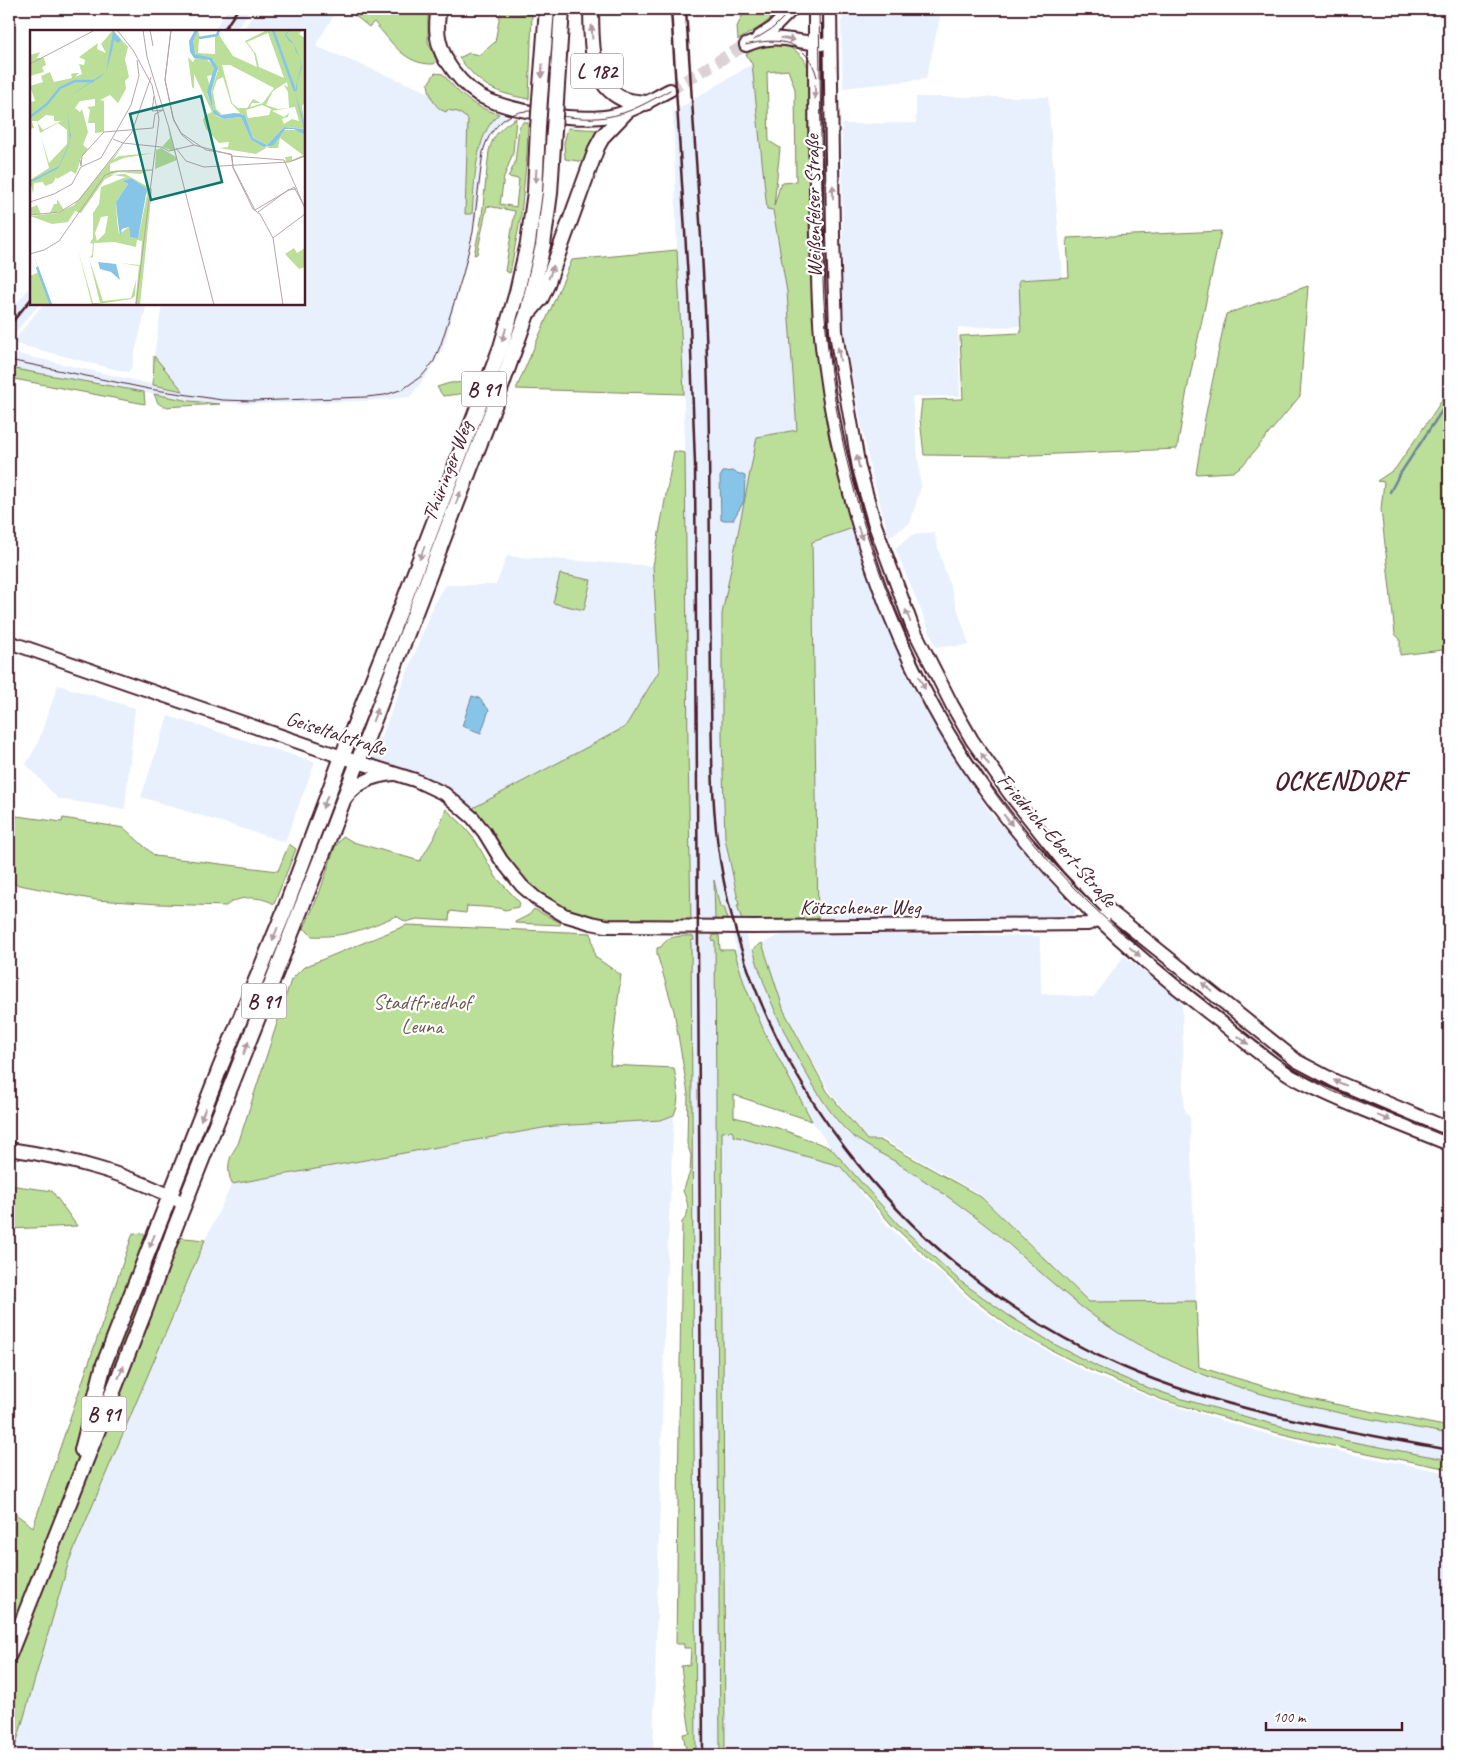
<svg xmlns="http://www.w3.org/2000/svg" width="1458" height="1764" font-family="Caveat,sans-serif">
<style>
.built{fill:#e8f0fd}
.green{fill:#bbdf99;stroke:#827f62;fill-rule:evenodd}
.water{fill:#87c5e8;stroke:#6f839c}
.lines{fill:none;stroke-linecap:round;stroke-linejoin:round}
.stream{stroke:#6f839c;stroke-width:2.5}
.secondary-tunnel{stroke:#dbd2d5;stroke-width:12;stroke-dasharray:12 6;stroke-linecap:butt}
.secondary-casing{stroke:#4a1f2b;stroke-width:16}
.primary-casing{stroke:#4a1f2b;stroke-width:18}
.secondary{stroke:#fff;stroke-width:12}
.primary{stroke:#fff;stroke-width:14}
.tram{stroke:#4a1f2b;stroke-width:1}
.rail{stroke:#4a1f2b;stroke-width:2.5}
.primary-bridge-casing{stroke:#4a1f2b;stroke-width:18;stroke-linecap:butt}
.primary-bridge{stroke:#fff;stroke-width:14}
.oneway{fill:#ae9aa0}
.labels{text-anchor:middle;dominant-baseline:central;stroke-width:4.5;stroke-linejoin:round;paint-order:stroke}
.shield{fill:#fff;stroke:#80626b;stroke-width:1}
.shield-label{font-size:20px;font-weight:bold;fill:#4a1f2b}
.street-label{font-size:21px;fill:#4a1f2b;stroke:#fff}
.park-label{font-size:21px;fill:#6c594c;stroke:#fff}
.district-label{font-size:26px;font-weight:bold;letter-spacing:1px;fill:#4a1f2b;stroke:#fff}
.inset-river{fill:none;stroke:#87c5e8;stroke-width:2.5}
.inset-road{fill:none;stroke:#b7a5aa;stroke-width:1}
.view{fill:#0f766e;fill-opacity:0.15;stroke:#0f766e;stroke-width:2.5}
.inset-edge{fill:none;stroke:#4a1f2b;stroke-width:2.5}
</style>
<rect width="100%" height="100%" fill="#fff"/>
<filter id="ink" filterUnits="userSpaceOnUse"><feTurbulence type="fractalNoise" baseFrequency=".02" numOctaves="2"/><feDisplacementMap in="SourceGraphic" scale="10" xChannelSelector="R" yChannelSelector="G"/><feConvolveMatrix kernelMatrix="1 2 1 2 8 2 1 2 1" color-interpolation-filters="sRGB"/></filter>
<g filter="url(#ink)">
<g class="built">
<polygon points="228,9 251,9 235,31 213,31"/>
<polygon points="257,9 338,9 315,46 472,110 465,214 472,214 480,147 483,135 488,126 499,114 512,117 503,122 491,134 484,152 477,209 469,254 444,346 432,368 410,397 367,401 247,404 190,401 9,368 9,352 182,391 154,356 162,304 304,304 304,31 242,31"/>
<polygon points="844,9 942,9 926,79 843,88 841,22 844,15"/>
<polygon points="819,60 826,60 829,201 820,200"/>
<polygon points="752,64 767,209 773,210 787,292 797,431 757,437 722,614 722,737 725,838 739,905 737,906 750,949 753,949 762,980 780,1023 825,1105 848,1133 928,1182 976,1218 1079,1305 1115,1331 1152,1353 1190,1371 1232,1386 1282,1400 1347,1415 1449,1434 1449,1460 1343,1440 1276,1425 1182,1399 1140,1385 1098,1367 1054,1344 1008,1315 960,1281 898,1224 831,1148 812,1121 764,1032 745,986 734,950 737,950 724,907 720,907 714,883 715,921 712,921 712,940 715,940 720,1755 696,1755 691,940 694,940 694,922 691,922 688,749 684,394 677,250 673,112"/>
<polygon points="916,97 1048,97 1062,278 1019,280 1021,326 958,328 960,396 912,397 921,487 910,523 889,537 869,463 843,330 842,124 916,123"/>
<polygon points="31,286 31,304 40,304 9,339 9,312"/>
<polygon points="43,304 144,304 146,308 131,369 128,372 122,371 12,343"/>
<polygon points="853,528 889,632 912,680 954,758 989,811 1075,910 1074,916 1061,917 818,918 812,542"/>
<polygon points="934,532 939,552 969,645 936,647 895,548 912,535"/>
<polygon points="507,556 653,566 659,670 625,727 473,808 448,786 373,758 437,597 446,585 496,585"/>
<polygon points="58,685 135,708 125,809 58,799 26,764 37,745"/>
<polygon points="168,716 315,762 285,842 141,797"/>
<polygon points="876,934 1040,936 1041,994 1094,997 1124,956 1182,1002 1184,1108 1190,1118 1196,1301 1089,1302 979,1194 881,1138 867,1139 828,1089 784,1011 762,943 782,935"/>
<polygon points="674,1115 665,1306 653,1755 13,1755 69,1561 205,1240 232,1184 555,1126 661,1120"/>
<polygon points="732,1131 734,1136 840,1166 887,1225 973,1303 1012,1332 1087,1372 1162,1402 1270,1435 1346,1453 1449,1473 1449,1755 725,1755 722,1132"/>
</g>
<g class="green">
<path d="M 347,9 L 428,9 L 428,42 L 437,61 L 434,64 C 404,65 392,42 374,22 L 369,27 Z"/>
<path d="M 501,9 L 532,14 L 529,99 C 494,93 481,86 459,58 L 469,53 L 480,55 L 495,42 Z"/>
<polygon points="745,9 782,9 763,25 738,40 737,27"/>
<path d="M 781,44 C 793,48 805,55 808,68 L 808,170 L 811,206 L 813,302 L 820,377 L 831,437 L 853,528 L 812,542 L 818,918 L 813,921 L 745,921 L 742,920 L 737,905 L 739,905 L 725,838 L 722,737 L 722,614 L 757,437 L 797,430 L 787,292 L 773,210 L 767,209 L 752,64 L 746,54 L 764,45 ZM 788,70 L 795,89 L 796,182 L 781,183 L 774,206 L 780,148 L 769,141 L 767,72 Z"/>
<path d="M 435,73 L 443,74 C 459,95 473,107 499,114 C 474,135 475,183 472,214 L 465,214 L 468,119 L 458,112 L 447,110 L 446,112 C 434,108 430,96 428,84 Z"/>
<path d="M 516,118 L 513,153 L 504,177 L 500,204 L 516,207 L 519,179 L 508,177 L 515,163 L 519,127 L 524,121 L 528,123 L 527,155 L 521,215 L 510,273 L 505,271 L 515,211 L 487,206 L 477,254 L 474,255 L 482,216 L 489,151 C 493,134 502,127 516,118 Z"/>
<polygon points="568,128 601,130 585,162 565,159 564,143"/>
<polygon points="1221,231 1187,390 1177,449 1009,456 924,455 920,419 922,400 963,399 960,336 1021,333 1019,280 1069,277 1067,238"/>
<polygon points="677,250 684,394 516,389 572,260"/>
<polygon points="1308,286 1300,396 1243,465 1233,472 1196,474 1205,418 1226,314"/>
<polygon points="154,356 183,391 153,385"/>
<polygon points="9,368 144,392 145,404 9,378"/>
<polygon points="476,382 474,391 468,393 443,396 437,387 450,383"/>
<polygon points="1449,386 1449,686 1443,650 1400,655 1400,639 1395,634 1381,509 1384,482 1377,481 1395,469 1437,408"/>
<polygon points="154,394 190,401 220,404 164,407 158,403"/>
<path d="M 674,451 L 685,453 L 688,749 L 691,922 C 639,921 568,927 528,885 C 507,863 493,832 473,808 L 625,727 L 659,671 L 653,566 Z"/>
<polygon points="560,574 591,580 584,610 553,603"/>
<polygon points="343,772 344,775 328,815 317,854 285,938 281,936"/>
<path d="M 446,809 L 461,823 L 475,840 L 496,877 L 520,903 L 518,907 L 505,910 L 499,908 L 467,906 L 466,913 L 450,911 L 449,921 L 417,919 L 406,922 L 396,916 C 368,928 343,938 312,936 L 304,928 L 319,894 L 335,847 L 343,836 L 353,842 L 420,861 L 435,836 Z"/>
<path d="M 9,815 L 62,822 L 63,818 L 124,828 L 155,856 L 278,871 L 289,844 L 296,849 L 274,904 C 261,896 238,895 226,906 L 159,904 L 96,900 L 9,883 Z"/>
<polygon points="714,880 720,907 724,907 728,919 715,921"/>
<polygon points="534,909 561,923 560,925 515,923 515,922 529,915"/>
<path d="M 407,925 L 591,933 L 595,957 L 621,975 L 610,1065 L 674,1068 C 677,1085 681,1099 674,1115 L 661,1120 L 554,1126 L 232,1184 C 226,1169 228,1158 238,1144 L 291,980 L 304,967 Z"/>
<polygon points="713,935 719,935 720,950 734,950 745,986 764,1031 812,1121 734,1095 734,1117 778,1128 831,1148 898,1224 960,1281 1008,1315 1054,1344 1098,1367 1140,1385 1182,1399 1276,1425 1343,1440 1449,1460 1449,1469 1346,1449 1274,1432 1163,1400 1090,1370 1015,1331 973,1299 891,1224 840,1166 734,1136 732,1131 722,1132 725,1755 720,1755 715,941 712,940"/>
<path d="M 693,936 L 694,940 L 691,941 L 696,1755 L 687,1755 L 683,1734 L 690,1733 L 681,1666 L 690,1665 L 691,1648 L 684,1648 L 684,1644 L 676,1644 L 682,1222 C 691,1213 688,1202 683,1191 L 690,1172 L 691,1155 L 687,1144 L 688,1094 L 674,1011 L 657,954 L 657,948 L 661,947 C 668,935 680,936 693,936 Z"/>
<path d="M 762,943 L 784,1011 L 827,1091 L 867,1140 L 880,1140 L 981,1197 L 1089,1302 L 1196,1301 L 1199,1367 L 1300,1397 L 1449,1427 L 1449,1434 C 1334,1412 1218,1395 1117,1332 C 1064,1299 1023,1253 974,1216 C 949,1197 923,1179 896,1162 C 882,1154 858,1142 847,1131 C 832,1116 821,1098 810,1080 C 786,1039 766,995 753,949 Z"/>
<polygon points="9,1185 52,1191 77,1226 9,1229"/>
<polygon points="133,1233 205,1240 69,1561 13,1755 9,1755 9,1509 33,1527"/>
</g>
<g class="water">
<polygon points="732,471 745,476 744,501 733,520 721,520 720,477 723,472"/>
<polygon points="472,696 479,698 489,710 481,733 462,726"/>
</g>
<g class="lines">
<polyline class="stream" points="1390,492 1398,477 1449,400"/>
<polyline class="secondary-tunnel" points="670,90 742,47"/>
<defs>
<g id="secondary">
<path d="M 815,9 C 815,84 815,160 817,235 C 818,275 818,316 823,355 C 842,507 899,677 993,800 C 1055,883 1127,950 1209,1013 C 1237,1034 1263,1059 1293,1077 C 1316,1090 1340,1100 1364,1110 C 1392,1121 1421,1133 1449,1144"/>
<polyline points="830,9 833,236 836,331 839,353 859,468 875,525 912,626 952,705 972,740 1010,794 1068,867 1111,912 1297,1061 1335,1081 1449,1129"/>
<polyline points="758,38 773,28 792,9"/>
<path d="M 746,45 C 776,32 792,42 822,44"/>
<path d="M 446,60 C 455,75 466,87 480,96 C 510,112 581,123 615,115 C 634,111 652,99 670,90"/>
<polyline points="9,642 342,757 415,780 445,794 473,818 484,832 501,860 522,886 537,899 564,915 591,923 606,926 755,927 1088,924 1104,917"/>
<path d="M 345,799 C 357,783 374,775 394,774"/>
<path d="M 9,1149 C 65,1157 136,1175 184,1204"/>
</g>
<g id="primary">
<path d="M 439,9 C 435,28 437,43 446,60"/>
<path d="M 591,9 C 592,40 588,83 623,99 C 630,102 638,102 646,103"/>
<polyline points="540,99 547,9"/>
<polyline points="556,101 562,9"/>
<polyline points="531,310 541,298 546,287 597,147 603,136 627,111"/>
<polyline points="82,1450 104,1364 220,1068 284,912 342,757 405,598 501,347 517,292 528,243 535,192 538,128"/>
<polyline points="9,1655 144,1313 174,1230 325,848 499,393 527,314 543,245 550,193 554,130"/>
</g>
</defs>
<use href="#secondary" class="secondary-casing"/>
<use href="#primary" class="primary-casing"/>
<use href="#secondary" class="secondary"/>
<use href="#primary" class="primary"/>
<g class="tram">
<path d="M 819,9 C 820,72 821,134 822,197 C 822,241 822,285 826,329 C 846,557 950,786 1125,936 L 1293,1070 L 1332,1091 L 1449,1138"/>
<polyline points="754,40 773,28 792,9"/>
<path d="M 746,45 C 778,36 808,41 817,77"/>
<path d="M 9,360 L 149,389 L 222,400 L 253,401 L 366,397 L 385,395 L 403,389 L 423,375 L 434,361 L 441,344 L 463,274 L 473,232 L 483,152 C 488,131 506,111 529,111 C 536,111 544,113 552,115 C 570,117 587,120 606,117 C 629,114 650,101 670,90"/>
</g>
<g class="rail">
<polyline points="671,9 689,295 695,464 703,1755"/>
<path d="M 686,9 C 695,155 708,302 709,448 C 710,530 710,611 711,692 C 712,748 711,805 720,860 C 756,1084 917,1278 1123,1367 C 1225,1411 1341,1430 1449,1450"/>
<polyline points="223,31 238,9"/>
<polyline points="9,326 31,299"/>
</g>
<defs>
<g id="primary-bridge">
<polyline points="538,128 540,99"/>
<polyline points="554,130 556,101"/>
</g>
</defs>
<use href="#primary-bridge" class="primary-bridge-casing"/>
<use href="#primary-bridge" class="primary-bridge"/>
</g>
<defs><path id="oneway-solid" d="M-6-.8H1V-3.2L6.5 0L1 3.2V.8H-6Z" transform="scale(1.25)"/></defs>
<g class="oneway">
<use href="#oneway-solid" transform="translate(592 32) rotate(-93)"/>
<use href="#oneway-solid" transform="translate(788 39) rotate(10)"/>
<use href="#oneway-solid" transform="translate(542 71) rotate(94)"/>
<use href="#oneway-solid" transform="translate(815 92) rotate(90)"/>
<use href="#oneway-solid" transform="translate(536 176) rotate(93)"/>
<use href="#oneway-solid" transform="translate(833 192) rotate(-91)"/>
<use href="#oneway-solid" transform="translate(551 272) rotate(-70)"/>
<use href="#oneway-solid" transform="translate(504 335) rotate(106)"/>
<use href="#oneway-solid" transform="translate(839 354) rotate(-99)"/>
<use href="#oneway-solid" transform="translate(858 462) rotate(-102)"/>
<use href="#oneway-solid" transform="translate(458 498) rotate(-69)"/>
<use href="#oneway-solid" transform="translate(860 533) rotate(71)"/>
<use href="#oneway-solid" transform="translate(422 553) rotate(111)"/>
<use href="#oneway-solid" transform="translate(908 616) rotate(-111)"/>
<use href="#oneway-solid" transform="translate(922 683) rotate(63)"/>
<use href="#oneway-solid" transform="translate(375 715) rotate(-70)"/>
<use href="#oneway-solid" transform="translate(985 759) rotate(-125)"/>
<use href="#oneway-solid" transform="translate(325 802) rotate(111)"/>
<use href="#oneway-solid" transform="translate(1008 820) rotate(51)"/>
<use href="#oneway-solid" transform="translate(275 934) rotate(112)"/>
<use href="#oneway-solid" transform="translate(1135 952) rotate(41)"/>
<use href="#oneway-solid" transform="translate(1207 987) rotate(-141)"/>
<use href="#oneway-solid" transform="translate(1243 1040) rotate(38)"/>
<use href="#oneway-solid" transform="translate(246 1048) rotate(-69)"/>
<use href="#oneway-solid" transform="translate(1340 1083) rotate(-157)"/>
<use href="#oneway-solid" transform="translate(203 1114) rotate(111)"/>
<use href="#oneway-solid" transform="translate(1384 1118) rotate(22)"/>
<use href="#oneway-solid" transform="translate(152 1241) rotate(112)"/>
<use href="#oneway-solid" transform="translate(121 1372) rotate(-68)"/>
</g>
</g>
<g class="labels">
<g class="shield">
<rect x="571" y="53.5" width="52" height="35" rx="4"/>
<rect x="461.5" y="371.5" width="45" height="35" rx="4"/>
<rect x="241.5" y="983.5" width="45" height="35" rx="4"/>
<rect x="81.5" y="1396.5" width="45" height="35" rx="4"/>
</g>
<g class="shield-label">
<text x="597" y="71">L 182</text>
<text x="484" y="389">B 91</text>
<text x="264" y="1001">B 91</text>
<text x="104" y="1414">B 91</text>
</g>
<g class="street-label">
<text transform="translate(813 206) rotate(-91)">Weißenfelser Straße</text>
<text transform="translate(447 471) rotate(-69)">Thüringer Weg</text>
<text transform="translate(336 733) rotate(18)">Geiseltalstraße</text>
<text transform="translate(1057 840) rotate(49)">Friedrich-Ebert-Straße</text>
<text x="860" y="907">Kötzschener Weg</text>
</g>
<g class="park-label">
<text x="422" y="1002">Stadtfriedhof<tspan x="422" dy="24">Leuna</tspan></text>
</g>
<g class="district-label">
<text x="1340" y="780">OCKENDORF</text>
</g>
</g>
<g transform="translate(30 30)">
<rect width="275" height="275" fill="#fff"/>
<path d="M 83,0 L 98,17 L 95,29 L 99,47 L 95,51 L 96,59 L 88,73 L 80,65 L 70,70 L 74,71 L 74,102 L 65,103 L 65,93 L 58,93 L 60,80 L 57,77 L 65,76 L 65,69 L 50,71 L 45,78 L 50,82 L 52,79 L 58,102 L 53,115 L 58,119 L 51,128 L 46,144 L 41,141 L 27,149 L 26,147 L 23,153 L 15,156 L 13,152 L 4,153 L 3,164 L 0,150 L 19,138 L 7,91 L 2,91 L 4,98 L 0,99 L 0,72 L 5,71 L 0,56 L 13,52 L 11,46 L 20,42 L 24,52 L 42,48 L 41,44 L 45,43 L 49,43 L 45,47 L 52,44 L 49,34 L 54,35 L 55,30 L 49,27 L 68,13 L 67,19 L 76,23 L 71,14 ZM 16,85 L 24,86 L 24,91 L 31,91 L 13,100 L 7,92 ZM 28,93 L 37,100 L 37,114 L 19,133 L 10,103 ZM 168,0 L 170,8 L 187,5 L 190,0 L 189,5 L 203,26 L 227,37 L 224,23 L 215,11 L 237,0 L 273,0 L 269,4 L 275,8 L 275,72 L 272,76 L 275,99 L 254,97 L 237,115 L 223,108 L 215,85 L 204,83 L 193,85 L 184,81 L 180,66 L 188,40 L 183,29 L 167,25 L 163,21 L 163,12 ZM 238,3 L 247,28 L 254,48 L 229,37 L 226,24 L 217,12 ZM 185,7 L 185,24 L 168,23 L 169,9 ZM 192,35 L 200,35 L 244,58 L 233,73 L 220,77 L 222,73 L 231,73 L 223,69 L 217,78 L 208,78 L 202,73 ZM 193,47 L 201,73 L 210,83 L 193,85 L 186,79 L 183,62 L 187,50 ZM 257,52 L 258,57 L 254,55 L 258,62 L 259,78 L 248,79 L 236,75 L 243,61 ZM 232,75 L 241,79 L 239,85 L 218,88 L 216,80 ZM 265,77 L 269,91 L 262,89 L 254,94 L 252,89 L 258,87 L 259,83 L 254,87 L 242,81 ZM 10,22 L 7,28 L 14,28 L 16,35 L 12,37 L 14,42 L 0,46 L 0,25 ZM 158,27 L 163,32 L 165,28 L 176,29 L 184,36 L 183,45 L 177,46 L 180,57 L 177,63 L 185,85 L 194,89 L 211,87 L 221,110 L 237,118 L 252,100 L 268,100 L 275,105 L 275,126 L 271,128 L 264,131 L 256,132 L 255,127 L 262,126 L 262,130 L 273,125 L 250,108 L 248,118 L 236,118 L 226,124 L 189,118 L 198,117 L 199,112 L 189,113 L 176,99 L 173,90 L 175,85 L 182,82 L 164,44 L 164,59 L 162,57 ZM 138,97 L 145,121 L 161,185 L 147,130 L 125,139 L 126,120 L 131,118 L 146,127 L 144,121 L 132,117 L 140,108 ZM 94,114 L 83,130 L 89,126 L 124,123 L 94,128 L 80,134 L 80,141 L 117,141 L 110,144 L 89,142 L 80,145 L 95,144 L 122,159 L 110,275 L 105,275 L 109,236 L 90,233 L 110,235 L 112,211 L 107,210 L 106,217 L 84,212 L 64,213 L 63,227 L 59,228 L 73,271 L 101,268 L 106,250 L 105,266 L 101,269 L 62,275 L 48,220 L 63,273 L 70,273 L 59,228 L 62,225 L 63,214 L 60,213 L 63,208 L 63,183 L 69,174 L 71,157 L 96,147 L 84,145 L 75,149 L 51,183 L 45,181 L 38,192 L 22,194 L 0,186 L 28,183 L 44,175 ZM 101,148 L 115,159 L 117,165 L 108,209 L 100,207 L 99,197 L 89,204 L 87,191 L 86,172 L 98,154 L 92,151 ZM 78,186 L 75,203 L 67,211 L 65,203 L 71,187 ZM 27,169 L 34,180 L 23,183 L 0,185 L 0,178 L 7,175 L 11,184 L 20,183 L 24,174 L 27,174 ZM 264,218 L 267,223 L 275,218 L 275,237 L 269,239 L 255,224 ZM 4,226 L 19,267 L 22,275 L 0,275 L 0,246 L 9,242 Z" fill="#bbdf99" fill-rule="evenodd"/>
<path d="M 165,0 L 168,0 L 163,12 L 165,24 L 182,28 L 188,38 L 181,62 L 183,79 L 191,85 L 205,83 L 215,85 L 223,108 L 237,115 L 254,97 L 274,99 L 265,63 L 266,60 L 266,56 L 271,36 L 269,26 L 266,22 L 264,14 L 259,11 L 255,5 L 257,2 L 260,0 L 256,5 L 264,14 L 269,26 L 272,37 L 267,53 L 267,60 L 265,63 L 272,85 L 275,105 L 264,99 L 255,99 L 244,115 L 234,117 L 221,110 L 211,87 L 194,89 L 184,84 L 177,62 L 184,38 L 179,30 L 164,28 L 160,22 L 159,11 ZM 83,1 L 91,10 L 88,13 L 84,10 L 82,21 L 76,42 L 69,48 L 39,66 L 37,79 L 40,101 L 41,105 L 40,112 L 37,120 L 29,137 L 27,139 L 23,141 L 4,151 L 0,151 L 29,136 L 40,111 L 37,79 L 39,66 L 76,42 ZM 101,148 L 117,159 L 108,209 L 100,207 L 99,197 L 92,199 L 90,206 L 88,192 L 86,172 L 98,154 L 92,151 ZM 68,232 L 86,234 L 90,250 L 81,242 L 70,239 Z" fill="#87c5e8"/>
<path class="inset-river" d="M 243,0 L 265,61M 169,8 L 187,5 L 189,0M 0,87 L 17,74 L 30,58 L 45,51 L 64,51M 7,237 L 21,275"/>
<path class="inset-road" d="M 87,0 L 103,20 L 122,55 L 129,89 L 106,275M 113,0 L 117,27 L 139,98 L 184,275M 120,0 L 123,16M 141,0 L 135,50 L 144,91 L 152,105 L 164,115 L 202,125 L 203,138 L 223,179 L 230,184 L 243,208 L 253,275M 141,0 L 135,50 L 143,88 L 151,103 L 176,120 L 201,124 L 203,137 L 225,180 L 264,157 L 275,178M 0,34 L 65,0M 124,66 L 122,81 L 133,80M 83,109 L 93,113 L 131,117 L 139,121 L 164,115M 146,118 L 156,131 L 174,137 L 259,132 L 275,126M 202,126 L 254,130 L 275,178M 50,130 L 51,136 L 52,126 L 74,102 L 123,98 L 125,84 L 133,80M 0,172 L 24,164 L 42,154 L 51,137 L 71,128 L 101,75 L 109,46 L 107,30M 228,182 L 258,160 L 266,159M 0,185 L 30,182 L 49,170 L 102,102 L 121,47M 243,208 L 275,184M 0,224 L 14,220 L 29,211 L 75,145 L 86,141 L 123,140"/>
<path class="view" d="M 171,66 L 192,152 L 121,170 L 100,84 Z"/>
<rect width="275" height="275" class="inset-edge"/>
</g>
<rect width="1458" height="1764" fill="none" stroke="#fff" stroke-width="30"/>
<rect x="15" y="15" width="1428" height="1734" fill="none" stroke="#4a1f2b" stroke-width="2" filter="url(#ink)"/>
<path d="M1266 1722v8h136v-8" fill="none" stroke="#4a1f2b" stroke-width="2.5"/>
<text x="1273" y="1722" font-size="15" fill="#4a1f2b" stroke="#ffffff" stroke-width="4" paint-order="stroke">100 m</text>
</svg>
